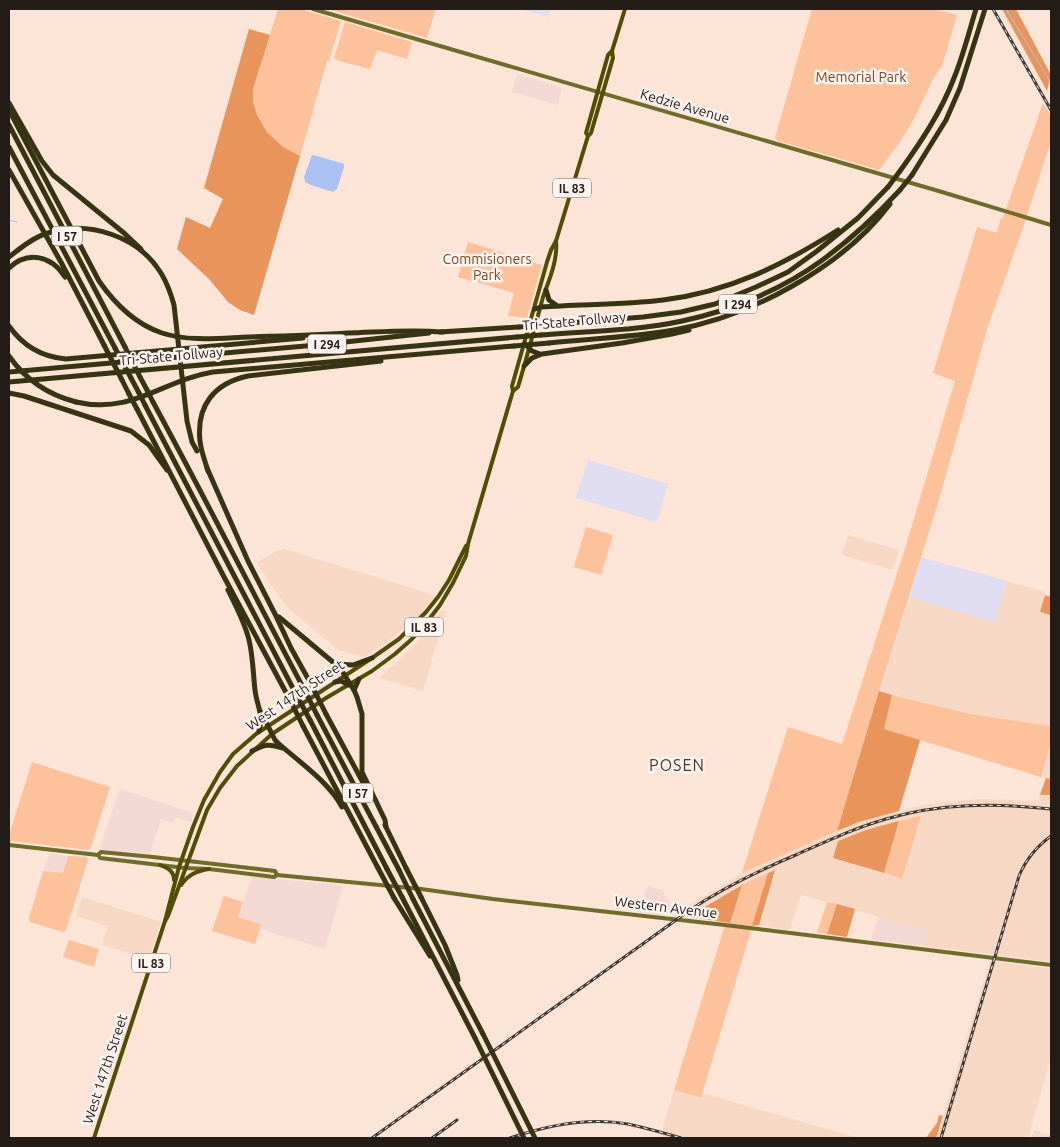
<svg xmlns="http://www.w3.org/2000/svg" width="1060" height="1147" font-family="Ubuntu,sans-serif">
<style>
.commercial{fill:#f3d8d4}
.built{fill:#f7d8c5;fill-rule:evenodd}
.education{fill:#e0dcf2}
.green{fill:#fdc19b}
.forest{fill:#e9945b}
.water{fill:#a9c1f3}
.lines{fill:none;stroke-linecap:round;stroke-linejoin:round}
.stream{stroke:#a9c1f3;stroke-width:1}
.secondary{stroke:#6f6b2a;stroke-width:4}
.primary{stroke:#524d04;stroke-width:4}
.motorway{stroke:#373413;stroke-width:5}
.rail-casing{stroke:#423832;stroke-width:3}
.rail{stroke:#fef4ef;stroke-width:1;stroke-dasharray:4;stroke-linecap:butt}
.motorway-bridge{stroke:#373413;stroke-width:5}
.labels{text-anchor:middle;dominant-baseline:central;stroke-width:5;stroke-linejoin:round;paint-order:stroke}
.shield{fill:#fef4ef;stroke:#655d58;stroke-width:1}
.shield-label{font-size:12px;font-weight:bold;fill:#241c17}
.park-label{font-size:14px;fill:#7e461e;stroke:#fef4ef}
.street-label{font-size:14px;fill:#241c17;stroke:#fef4ef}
.quarter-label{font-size:16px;letter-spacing:1px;fill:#4a372c;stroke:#fef4ef}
</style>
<rect width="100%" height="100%" fill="#fce4d6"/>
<g class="commercial">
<polygon points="517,74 562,88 558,105 512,92"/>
<polygon points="120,789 193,813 191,822 175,817 173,823 161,819 150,852 147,853 102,850 100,847"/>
<polygon points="50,853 68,856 63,873 43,871"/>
<polygon points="252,877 343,885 325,949 260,929 261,924 238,916"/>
<polygon points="647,886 662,890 672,907 660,915 640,912"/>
<polygon points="878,916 929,931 924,946 871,940"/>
</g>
<g class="built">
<polygon points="848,535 899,550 893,570 842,555"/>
<polygon points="284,549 428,593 435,596 422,612 393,638 365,657 338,650 288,608 270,584 257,562 277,551"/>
<polygon points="1007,581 1045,592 1040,612 1051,615 1051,726 971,714 879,691 908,597 995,622"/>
<polygon points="441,610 446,611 423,691 379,678 418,642"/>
<polygon points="1051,742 1051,779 1041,777"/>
<path d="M 1040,795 L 1051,795 L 1051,962 L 924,946 L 929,931 L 801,895 L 790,930 L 759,925 L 774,871 L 742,885 L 688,917 L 674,916 L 742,873 L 859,822 L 922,805 L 977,799 L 1038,801 ZM 920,817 L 901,879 L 833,858 L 838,841 L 899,821 Z"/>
<polygon points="82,897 161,922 149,959 102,945 108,926 76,916"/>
<polygon points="990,961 1051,968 1051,1057 1028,1138 936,1138"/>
<polygon points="674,1090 700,1098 702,1093 858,1138 660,1138"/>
<polygon points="1034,1130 1051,1135 1051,1138 1031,1138"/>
</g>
<g class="education">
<polygon points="522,9 551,9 548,17"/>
<polygon points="588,460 668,484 657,522 576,498"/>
<polygon points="920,557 1007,581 995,622 908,597"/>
</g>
<g class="green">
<polygon points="278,9 300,9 341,21 329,61 327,61 300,156 283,147 267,132 257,115 253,102 253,89"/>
<polygon points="327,9 436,9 427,38"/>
<polygon points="812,9 934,9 957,15 942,66 934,77 915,117 900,142 879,170 778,141 775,138"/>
<polygon points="345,22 412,42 407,59 377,50 370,69 336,60 334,58"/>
<polygon points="1043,103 1051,116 1051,141 1024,225 988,326 938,503 879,691 837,831 742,873 788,727 842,744 904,552 955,381 933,373 977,227 997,233 1001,218 1003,218"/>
<polygon points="468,242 542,265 527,318 508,316 514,293 458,277"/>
<polygon points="586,527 613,535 601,575 574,567"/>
<polygon points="892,695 971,714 1051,726 1051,742 1041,777 884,729"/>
<polygon points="32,762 110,787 91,847 89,850 10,841 9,840 9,835"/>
<polygon points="921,816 902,879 884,873 899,821"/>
<polygon points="68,856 87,857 88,860 66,930 63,932 30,922 29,918 43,871 63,873"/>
<polygon points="768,873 701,1098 674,1090 725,925 730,923 742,885"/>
<polygon points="224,896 243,902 238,917 261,924 255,944 212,931"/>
<polygon points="827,902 837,904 827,934 817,933"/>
<polygon points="69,940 99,949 94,967 63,957"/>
</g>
<g class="forest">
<polygon points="1002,9 1016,9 1051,75 1047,91"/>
<polygon points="249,29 270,35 253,89 253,102 257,115 267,132 283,147 300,156 254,315 240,310 228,302 209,279 177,249 186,217 210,228 223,199 204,188"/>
<polygon points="1045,595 1051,597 1051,615 1040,612"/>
<polygon points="879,691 892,695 884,729 920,740 899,811 859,822 837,831"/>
<polygon points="1046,778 1051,779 1051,795 1040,795"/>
<polygon points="899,821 884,873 833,858 838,841 866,830"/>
<polygon points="775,870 759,925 752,926 768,873"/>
<polygon points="742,885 730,923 688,917"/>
<polygon points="837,904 855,909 847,937 827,934"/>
<polygon points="939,1115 943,1116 936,1138 926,1138 937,1123"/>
</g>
<polygon class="water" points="312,155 317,156 344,164 344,167 337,189 333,192 311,185 305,182 304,177"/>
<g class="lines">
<g class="stream">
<polyline points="1006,9 1051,83"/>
<polyline points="9,220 17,222"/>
</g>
<g class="secondary">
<polyline points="313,9 942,192 1051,225"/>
<polyline points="9,845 98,855 101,852 153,857 275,871 277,875"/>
<polyline points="98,855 100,858 185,868 209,869 274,877 277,875 421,889 493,899 725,925 1051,965"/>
</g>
<g class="primary">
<polyline points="588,136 586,133 608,55 612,51"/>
<path d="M 513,391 L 518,387 C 527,357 535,327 543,297 C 549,280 558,260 556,241"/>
<path d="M 160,865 C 168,868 174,871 174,880"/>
<path d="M 181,885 C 188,875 196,871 209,869"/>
<polyline points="165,921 168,916 207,810 220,788 237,766 272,734 326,698 372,671 395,654 412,639 424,626 440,605 453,583 466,556 468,544 513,391 512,386 547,262 551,250 556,241 588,136 591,133 613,58 612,51 625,9"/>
<polyline points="94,1138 165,921 179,867 193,827 204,800 220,772 233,754 256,734 372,658 399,639 426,612 438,597 449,580 466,546"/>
</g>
<g class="motorway">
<polyline points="9,103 42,161 53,175 124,233 141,249"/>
<path d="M 9,110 L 99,281 C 115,304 135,324 162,333 C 190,342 221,338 249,337 C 282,336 315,335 348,333 C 380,332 411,329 443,332"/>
<polyline points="9,125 125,347"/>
<polyline points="9,147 115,348"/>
<polyline points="9,170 62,264 104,345"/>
<path d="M 900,171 C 921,142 941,112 954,78 C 963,56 969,32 976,9"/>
<polyline points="912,175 946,120 960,88 985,9"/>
<polyline points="9,257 18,250"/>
<path d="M 9,268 C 28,250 52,256 65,277"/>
<polyline points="546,290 549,300 556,305"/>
<path d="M 535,309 L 541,307 C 581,304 622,305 663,300 C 729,292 783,265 838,230"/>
<polyline points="544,325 643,317 681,312 715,304 756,287 788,272 817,251 858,218 888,187"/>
<path d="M 9,326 C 23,346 42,357 66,359 L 303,338"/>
<polyline points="440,332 519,327"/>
<path d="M 541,335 C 588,331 636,331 682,321 C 730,311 781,290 821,261 C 850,240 876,216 900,190"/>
<path d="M 549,343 C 590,339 633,337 674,330 C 750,317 843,267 890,204"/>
<polyline points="525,344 532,351 540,354"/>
<polyline points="524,366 532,358 542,354 622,343 672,334 689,330"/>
<polyline points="9,372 317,345 429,333"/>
<polyline points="140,377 147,390"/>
<polyline points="131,378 139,393"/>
<polyline points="122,380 129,394"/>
<polyline points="9,382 517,337"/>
<polyline points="9,393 24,396 131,431 149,445 167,470"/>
<path d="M 76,402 C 132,415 163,380 213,372 L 514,346"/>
<path d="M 153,402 C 205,498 254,595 305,691"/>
<polyline points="145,405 297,696"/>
<polyline points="137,409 223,575 290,700"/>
<polyline points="207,468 248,561 275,614 291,648 311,684"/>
<path d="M 208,471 C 205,461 201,451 200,441 C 196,405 215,383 248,376 L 381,361"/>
<path d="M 228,590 C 236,606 245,623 249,640 C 253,656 253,673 255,690 C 257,707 264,714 259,731"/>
<polyline points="279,617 340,668 354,690 357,697 362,714 362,772 385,820 386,827"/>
<polyline points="336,664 353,665 372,658"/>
<polyline points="335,682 341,681 349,685"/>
<polyline points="354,690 359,679"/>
<path d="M 261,712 L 275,740 L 278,743 C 299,762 329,782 342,807"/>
<polyline points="326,714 367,790"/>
<polyline points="317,715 399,870"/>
<polyline points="310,720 387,869"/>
<polyline points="303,726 378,868"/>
<path d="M 252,751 C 264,745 268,743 282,748"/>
<polyline points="385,825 406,868"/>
<polyline points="402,897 475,1038"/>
<polyline points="421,897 445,945 457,975 458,980"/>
<polyline points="394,898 430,956"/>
<polyline points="413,899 483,1034"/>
</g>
<defs>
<g id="rail">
<polyline points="993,9 1051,110"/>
<path d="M 372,1138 L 690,910 C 724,887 760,870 798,854 C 827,841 855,828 886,819 C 940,803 995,803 1051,809"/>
<polyline points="432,1138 457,1120"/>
<path d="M 510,1138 C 548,1125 588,1117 628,1124 C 646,1128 664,1133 681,1138"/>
<path d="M 941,1138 L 1019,876 C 1026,859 1036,847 1051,836"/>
</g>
</defs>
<use href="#rail" class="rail-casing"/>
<use href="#rail" class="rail"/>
<g class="motorway-bridge">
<polyline points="888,187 900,171"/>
<polyline points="900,190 912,175"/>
<path d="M 18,250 C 27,243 37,236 48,233 C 89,220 138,236 161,273 C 167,283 171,294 174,305 L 187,421 L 192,442 L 197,451"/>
<polyline points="519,327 544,325"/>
<polyline points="517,337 541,335"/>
<polyline points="104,345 122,380"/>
<polyline points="514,346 549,343"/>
<polyline points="125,347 140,377"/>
<polyline points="115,348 131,378"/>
<path d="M 9,356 C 25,379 49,395 76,402"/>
<polyline points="147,390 153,402"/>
<polyline points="139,393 145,405"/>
<polyline points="129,394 137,409"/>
<polyline points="311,684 326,714"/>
<polyline points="305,691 317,715"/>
<polyline points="297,696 310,720"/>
<polyline points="290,700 303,726"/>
<polyline points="378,868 394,898"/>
<polyline points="406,868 421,897"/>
<polyline points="387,869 402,897"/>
<polyline points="399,870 413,899"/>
<polyline points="483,1034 535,1138"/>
<polyline points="475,1038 524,1138"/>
</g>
</g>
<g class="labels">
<g class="shield">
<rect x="553" y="178.5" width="38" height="19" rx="4"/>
<rect x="52" y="226.5" width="30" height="19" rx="4"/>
<rect x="719" y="294.5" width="38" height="19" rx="4"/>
<rect x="308" y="334.5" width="38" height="19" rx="4"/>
<rect x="405" y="617.5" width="38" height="19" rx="4"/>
<rect x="343" y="783.5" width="30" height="19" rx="4"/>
<rect x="132" y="953.5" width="38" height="19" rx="4"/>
</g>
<g class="shield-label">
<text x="572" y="188">IL 83</text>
<text x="67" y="236">I 57</text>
<text x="738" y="304">I 294</text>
<text x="327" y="344">I 294</text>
<text x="424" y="627">IL 83</text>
<text x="358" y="793">I 57</text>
<text x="151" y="963">IL 83</text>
</g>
<g class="park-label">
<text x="861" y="77">Memorial Park</text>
<text x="487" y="259">Commisioners<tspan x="487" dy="16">Park</tspan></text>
</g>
<g class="street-label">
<text transform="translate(685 106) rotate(16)">Kedzie Avenue</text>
<text transform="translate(574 321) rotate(-5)">Tri-State Tollway</text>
<text transform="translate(171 356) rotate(-5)">Tri-State Tollway</text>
<text transform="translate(295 695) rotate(-34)">West 147th Street</text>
<text transform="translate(666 907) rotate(7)">Western Avenue</text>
<text transform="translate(105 1069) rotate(-72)">West 147th Street</text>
</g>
<g class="quarter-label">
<text x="677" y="765">POSEN</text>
</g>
</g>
<rect width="1060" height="1147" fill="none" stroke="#241c17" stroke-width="20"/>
</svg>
